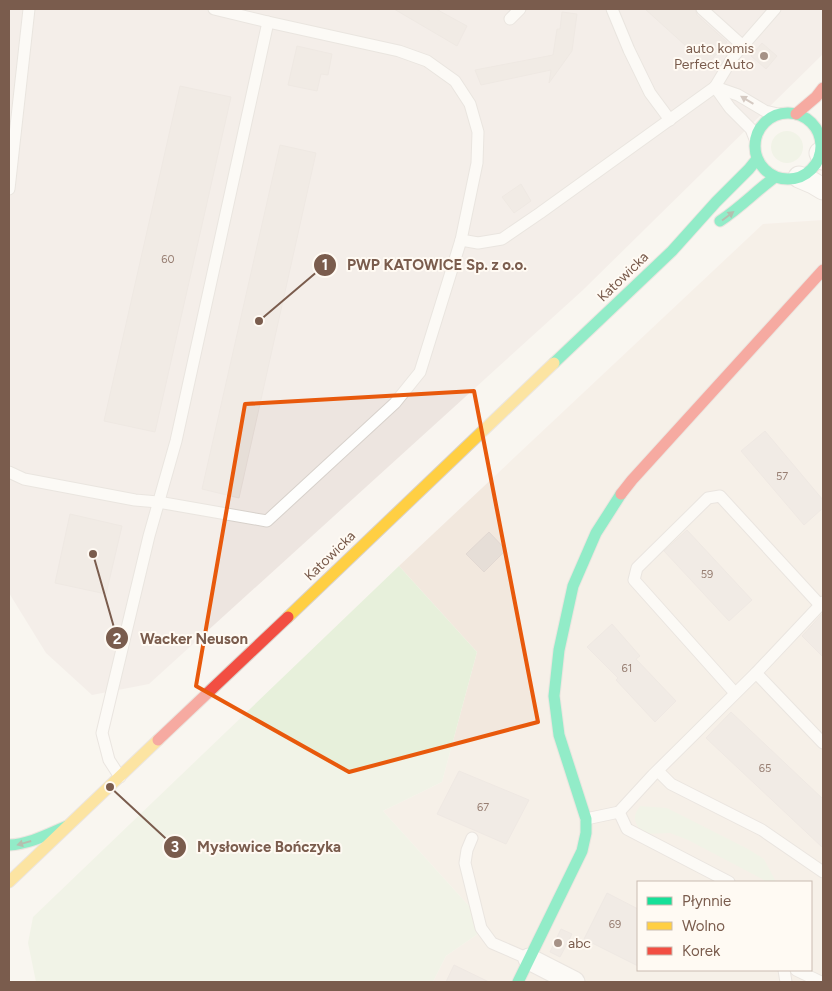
<svg xmlns="http://www.w3.org/2000/svg" width="832" height="991" font-family="Figtree,sans-serif">
<style>
.residential{fill:#f2e8de;fill-rule:evenodd}
.industrial{fill:#ede5e0}
.green{fill:#e7f0db}
.building{fill:#e6ded7;stroke:#e2d8d2}
.lines{fill:none;stroke-linecap:round;stroke-linejoin:round}
.lane-casing{stroke:#d7d1cb;stroke-width:13}
.street-casing{stroke:#d7d1cb;stroke-width:23}
.fast-casing{stroke:#d9d2cb;stroke-width:13}
.slow-casing{stroke:#d9d2cb;stroke-width:13}
.jam-casing{stroke:#d9d2cb;stroke-width:13}
.lane{stroke:#fefefd;stroke-width:11}
.street{stroke:#fefefd;stroke-width:21}
.fast{stroke:#16e098;stroke-width:11}
.slow{stroke:#ffcf43;stroke-width:11}
.jam{stroke:#f24e42;stroke-width:11}
.oneway{fill:#a8958b}
.oneway2{fill:#617d60}
.marked{fill:none;stroke:#e8590c;stroke-width:4;stroke-linejoin:round}
.poi-dot{fill:#a69286;stroke:#fffaf3;stroke-width:2}
.labels{text-anchor:middle;dominant-baseline:central;stroke-width:4;stroke-linejoin:round;paint-order:stroke}
.number-label{font-size:11px;fill:#977e72}
.poi-label{font-size:14px;fill:#7a5c4d;stroke:#fffaf3;text-anchor:end}
.street-label{font-size:14px;fill:#7a5c4d;stroke:#fffaf3}
.leader{fill:none;stroke:#7a5c4d;stroke-width:2}
.callout-dot{fill:#7a5c4d;stroke:#fffaf3;stroke-width:2}
.mark-label{font-size:15px;text-anchor:middle;font-weight:bold;fill:#fff}
.callout-label{font-size:15px;text-anchor:middle;font-weight:bold;fill:#7a5c4d;stroke:#fffaf3;stroke-width:4;stroke-linejoin:round;paint-order:stroke}
</style>
<rect width="100%" height="100%" fill="#f9f5f0"/>
<path class="residential" d="M 823,220 L 823,982 L 433,982 L 446,956 L 488,927 L 383,811 L 442,782 L 477,652 L 399,566 L 763,224 ZM 638,882 L 811,882 L 811,970 L 638,970 Z"/>
<polygon class="industrial" points="9,9 823,9 823,54 583,290 149,684 92,695 46,653 9,593"/>
<g class="green">
<circle cx="787" cy="147" r="16"/>
<polygon points="399,566 477,652 442,782 383,811 488,927 446,956 433,982 36,982 28,943 33,917"/>
<path d="M 640,806 L 667,808 L 748,849 L 764,859 L 776,882 L 764,882 L 764,880 L 688,840 L 670,833 L 644,834 C 635,824 631,818 640,806 Z"/>
</g>
<g class="building">
<polygon points="394,9 436,9 467,26 457,46"/>
<polygon points="645,9 695,9 697,15 727,42 707,65"/>
<polygon points="562,12 577,14 572,51 549,83 551,70 481,85 475,70 553,55 557,29 560,29"/>
<polygon points="762,43 777,56 766,69 751,56"/>
<polygon points="297,46 332,54 328,75 321,74 317,91 288,85"/>
<polygon points="180,86 231,97 155,432 104,421"/>
<polygon points="280,145 316,153 239,498 202,489"/>
<polygon points="521,184 531,201 514,213 502,197"/>
<polygon points="765,431 823,500 823,508 804,525 741,451"/>
<polygon points="70,514 122,526 106,594 55,583"/>
<polygon points="687,530 752,600 729,621 664,551"/>
<polygon points="489,532 506,550 484,572 466,554"/>
<polygon points="823,613 823,657 802,636"/>
<polygon points="612,624 640,656 636,659 676,701 655,722 616,680 618,678 587,647"/>
<polygon points="731,712 823,799 823,848 706,738"/>
<polygon points="459,771 529,800 506,844 437,814"/>
<polygon points="607,893 638,909 638,966 584,939"/>
<polygon points="561,929 572,934 560,957 550,952"/>
<polygon points="454,965 489,982 446,982"/>
</g>
<g class="lines">
<defs>
<g id="lane">
<polyline points="612,9 629,50 650,93 670,120"/>
<polyline points="702,9 743,46"/>
<polyline points="510,19 520,9"/>
<polyline points="715,87 738,95 765,111 778,114"/>
<polyline points="715,87 730,108 751,129 755,139"/>
<polyline points="9,189 29,9"/>
<polyline points="461,240 478,243 502,239 540,213 715,87 733,57 775,9"/>
<polyline points="9,472 24,479 135,500 158,502 267,521 395,403 420,372 461,240 477,163 478,132 470,104 455,81 427,61 399,51 268,22 214,9"/>
<polyline points="756,673 823,743"/>
<polyline points="735,693 634,580 637,568 708,498 720,496 820,605"/>
<polyline points="658,771 671,784 762,830 823,872"/>
<polyline points="120,777 109,760 102,733 149,536 176,441 268,22"/>
<polyline points="619,812 627,829 729,882"/>
<polyline points="586,819 619,812 653,775 756,673 823,602"/>
<polyline points="472,838 467,850 465,863 481,928 492,943 529,959"/>
<polyline points="784,970 786,982"/>
<polyline points="796,970 821,982"/>
</g>
<g id="street">
<polyline points="820,153 823,159"/>
<polyline points="799,177 813,183 823,189"/>
<polyline points="529,959 574,982"/>
</g>
<g id="fast">
<circle cx="788" cy="146" r="33"/>
<path d="M 720,221 C 740,208 756,191 775,177"/>
<polyline points="554,363 672,251 716,202 749,169 757,159"/>
<path d="M 9,845 C 30,844 48,834 67,826"/>
<polyline points="518,982 582,851 586,833 586,819 559,735 554,696 559,650 573,586 596,533 621,494"/>
</g>
<g id="slow">
<polyline points="288,617 554,363"/>
<polyline points="9,882 158,740"/>
</g>
<g id="jam">
<polyline points="796,114 816,97 823,88"/>
<polyline points="621,494 632,480 823,270"/>
<polyline points="158,740 288,617"/>
</g>
</defs>
<use href="#lane" class="lane-casing"/>
<use href="#street" class="street-casing"/>
<use href="#fast" class="fast-casing"/>
<use href="#slow" class="slow-casing"/>
<use href="#jam" class="jam-casing"/>
<use href="#lane" class="lane"/>
<use href="#street" class="street"/>
<use href="#fast" class="fast"/>
<use href="#slow" class="slow"/>
<use href="#jam" class="jam"/>
</g>
<defs><path id="oneway-solid" d="M-6-.8H1V-3.2L6.5 0L1 3.2V.8H-6Z" transform="scale(1.25)"/></defs>
<use class="oneway" href="#oneway-solid" transform="translate(747 100) rotate(-149)"/>
<g class="oneway2">
<use href="#oneway-solid" transform="translate(728 216) rotate(-37)"/>
<use href="#oneway-solid" transform="translate(24 843) rotate(164)"/>
</g>
<path d="M0 0H832V991H0ZM 474,391 L 538,722 L 349,772 L 196,686 L 245,404 Z" fill="#f9f5f0" fill-opacity=".55" fill-rule="evenodd"/>
<path class="marked" d="M 474,391 L 538,722 L 349,772 L 196,686 L 245,404 Z"/>
<g class="poi-dot">
<circle cx="764" cy="56" r="5"/>
<circle cx="558" cy="943" r="5"/>
</g>
<g class="labels">
<g class="number-label">
<text x="168" y="259">60</text>
<text x="782" y="476">57</text>
<text x="707" y="574">59</text>
<text x="627" y="668">61</text>
<text x="765" y="768">65</text>
<text x="483" y="807">67</text>
<text x="615" y="924">69</text>
</g>
<g class="poi-label">
<text x="754" y="48">auto komis<tspan x="754" dy="16">Perfect Auto</tspan></text>
<text x="568" y="943" text-anchor="start">abc</text>
</g>
<g class="street-label">
<text transform="translate(623 277) rotate(-44)">Katowicka</text>
<text transform="translate(330 556) rotate(-44)">Katowicka</text>
</g>
</g>
<path class="leader" d="M259 321L325 265M93 554L117 638M110 787L175 847"/>
<g class="callout-dot">
<circle cx="259" cy="321" r="5"/>
<circle cx="93" cy="554" r="5"/>
<circle cx="110" cy="787" r="5"/>
<circle cx="325" cy="265" r="12"/>
<circle cx="117" cy="638" r="12"/>
<circle cx="175" cy="847" r="12"/>
</g>
<g class="mark-label">
<text x="325" y="270">1</text>
<text x="117" y="644">2</text>
<text x="175" y="852">3</text>
</g>
<g class="callout-label">
<text x="437" y="270">PWP KATOWICE Sp. z o.o.</text>
<text x="194" y="644">Wacker Neuson</text>
<text x="269" y="852">Mysłowice Bończyka</text>
</g>
<rect width="832" height="991" fill="none" stroke="#7a5c4d" stroke-width="20"/>
<rect x="637" y="881" width="175" height="90" fill="#fffaf3" stroke="#cabbb1"/>
<rect x="647" y="897" width="25" height="8" fill="#16e098" stroke="#cabbb1"/>
<text x="682" y="906" font-size="15" fill="#7a5c4d">Płynnie</text>
<rect x="647" y="922" width="25" height="8" fill="#ffcf43" stroke="#cabbb1"/>
<text x="682" y="931" font-size="15" fill="#7a5c4d">Wolno</text>
<rect x="647" y="947" width="25" height="8" fill="#f24e42" stroke="#cabbb1"/>
<text x="682" y="956" font-size="15" fill="#7a5c4d">Korek</text>
</svg>
